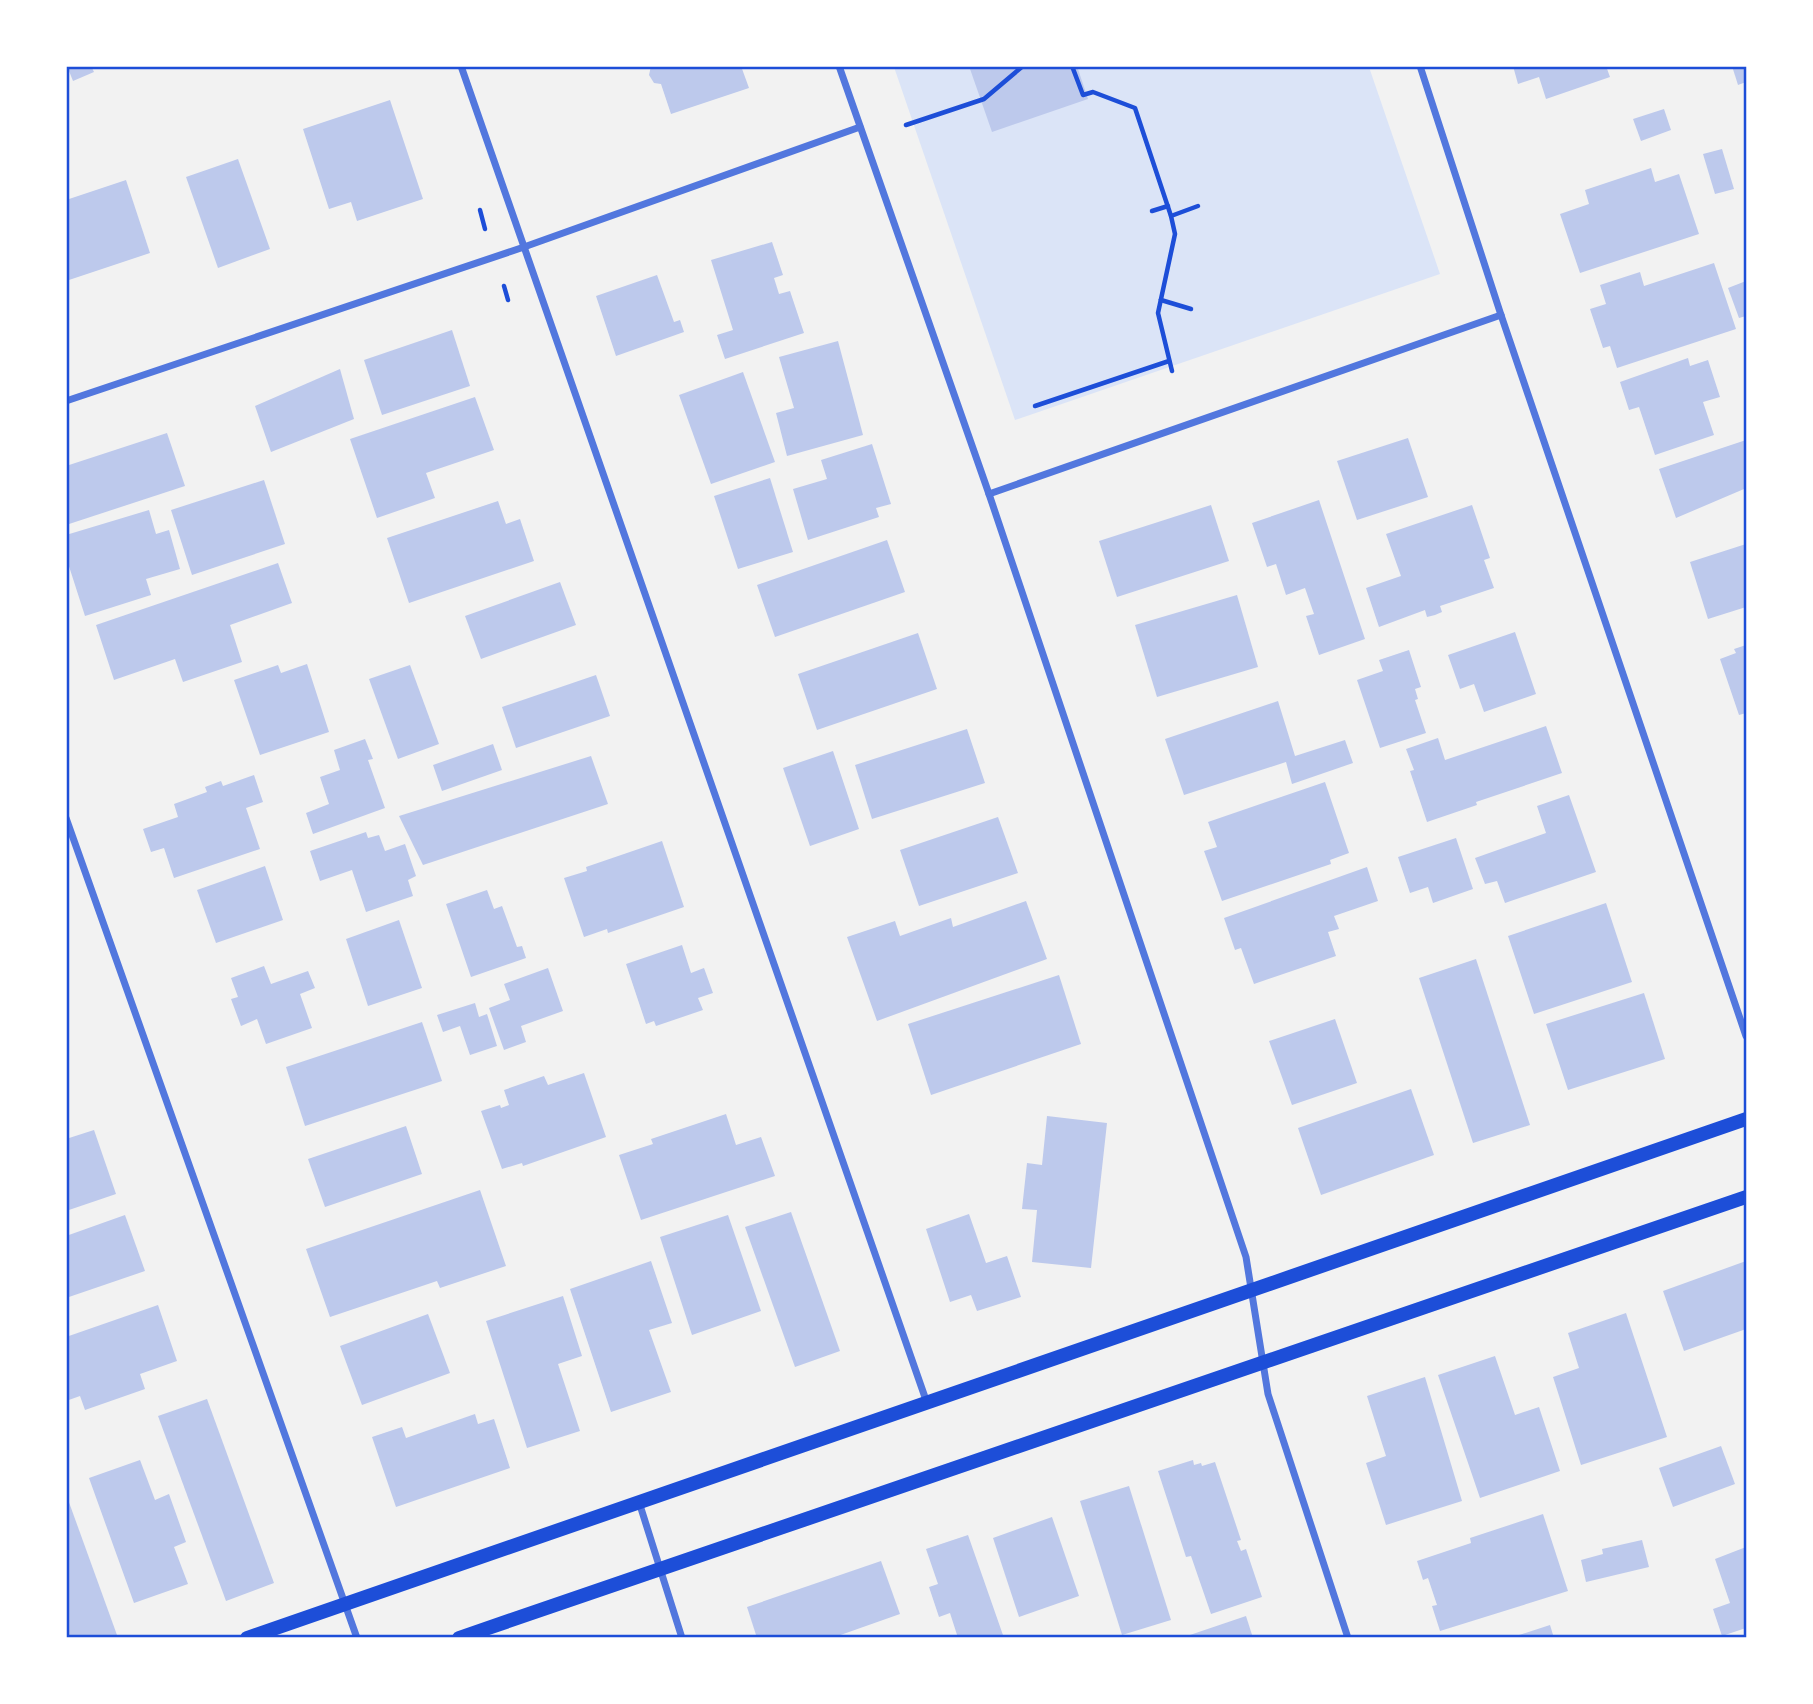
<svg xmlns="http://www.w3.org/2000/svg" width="1813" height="1704" font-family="Ubuntu,sans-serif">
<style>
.green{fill:#dbe4f7}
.building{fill:#bdc9ec}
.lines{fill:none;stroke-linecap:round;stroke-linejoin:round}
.path{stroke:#1d4ed8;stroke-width:4.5}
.minor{stroke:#5277de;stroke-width:7}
.secondary{stroke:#1d4ed8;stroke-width:14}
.neatline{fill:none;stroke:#1d4ed8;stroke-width:2.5}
</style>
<rect width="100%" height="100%" fill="#f2f2f2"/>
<polygon class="green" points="894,67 1369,67 1440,274 1015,420"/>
<g class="building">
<polygon points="67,66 91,66 94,72 73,81"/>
<polygon points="651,66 741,66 749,88 671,114 661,84 654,83 649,75"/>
<polygon points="969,66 1077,66 1088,99 992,132"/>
<polygon points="1513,66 1606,66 1610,77 1546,99 1539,77 1518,84"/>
<polygon points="1732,66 1746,66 1746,82 1738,85"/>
<polygon points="390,100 423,199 357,221 351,202 329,209 303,129"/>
<polygon points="1664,109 1671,130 1641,141 1633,119"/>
<polygon points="1722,149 1734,189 1715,194 1703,154"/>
<polygon points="238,159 270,249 218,268 186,177"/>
<polygon points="1651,168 1655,182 1679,174 1699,234 1580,273 1560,214 1589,204 1585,190"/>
<polygon points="126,180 150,253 66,281 66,200"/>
<polygon points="772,242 783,275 774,278 779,294 790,291 804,333 725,359 717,335 733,330 711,260"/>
<polygon points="1714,263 1736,329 1617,368 1610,346 1603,348 1590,309 1606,304 1600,285 1640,272 1644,286"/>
<polygon points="657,275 674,322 680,320 684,332 616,356 596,296"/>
<polygon points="1746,281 1746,316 1739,318 1728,288"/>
<polygon points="452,330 470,386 382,415 364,360"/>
<polygon points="838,341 863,435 787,456 776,413 794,408 779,357"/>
<polygon points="1688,358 1690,366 1708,360 1720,397 1703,402 1714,435 1655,455 1639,407 1629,410 1620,382"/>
<polygon points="340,369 354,419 271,452 255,406"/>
<polygon points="743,372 775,462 711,484 679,395"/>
<polygon points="475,397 494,450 426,473 435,498 377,518 350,439"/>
<polygon points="167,433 185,486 66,525 66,466"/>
<polygon points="1408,438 1428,497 1357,520 1337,461"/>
<polygon points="1746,440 1746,492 1744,489 1676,518 1659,469"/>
<polygon points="872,444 891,504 876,508 879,517 808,540 793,489 827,479 821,460"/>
<polygon points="770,478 793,552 738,569 714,496"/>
<polygon points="264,480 285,544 192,575 171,510"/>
<polygon points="1319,500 1365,639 1319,655 1306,616 1314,614 1305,588 1286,595 1276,564 1267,567 1252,523"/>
<polygon points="498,501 506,524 520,519 534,561 409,603 387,538"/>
<polygon points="1211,505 1229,561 1117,597 1099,541"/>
<polygon points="1472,505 1490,558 1484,560 1494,588 1440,606 1442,612 1435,615 1427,617 1425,610 1379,627 1366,588 1401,576 1386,534"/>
<polygon points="149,510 156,534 169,530 180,569 146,579 151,595 85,616 66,557 66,535"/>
<polygon points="887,540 905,592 775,637 757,585"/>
<polygon points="1746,544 1746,607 1708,619 1690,562"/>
<polygon points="278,563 292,603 230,625 242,662 183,682 175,659 114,680 96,625"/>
<polygon points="560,582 576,625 481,659 465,616"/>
<polygon points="1237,595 1258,667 1157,697 1135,625"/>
<polygon points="1515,632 1536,694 1484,712 1474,684 1460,689 1448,655"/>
<polygon points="918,633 937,689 817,730 798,674"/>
<polygon points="1746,645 1746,713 1739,715 1720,659 1736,653 1734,649"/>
<polygon points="1409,650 1421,687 1415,689 1418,699 1415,700 1426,733 1380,748 1357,680 1383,671 1379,660"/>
<polygon points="307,664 329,732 260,755 234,680 278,665 281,673"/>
<polygon points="410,665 439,744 398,759 369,679"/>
<polygon points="596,675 610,716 516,748 502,707"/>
<polygon points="1278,701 1295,756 1345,740 1353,763 1292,784 1286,762 1184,795 1165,739"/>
<polygon points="1546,726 1562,773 1476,802 1477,805 1427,822 1410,771 1414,770 1406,749 1438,738 1445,760"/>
<polygon points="967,729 985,783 872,819 855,765"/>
<polygon points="365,739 373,759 368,760 385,808 313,834 306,813 329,804 320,777 340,770 334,750"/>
<polygon points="493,744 502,770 442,791 433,765"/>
<polygon points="833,751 859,829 810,846 783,768"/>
<polygon points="591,756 608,804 423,865 399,816"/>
<polygon points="254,775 263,802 246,808 260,849 174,878 164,848 151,852 143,829 178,817 174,804 207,792 205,787 221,781 223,786"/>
<polygon points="1325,782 1349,853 1330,860 1331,864 1222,901 1204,851 1217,847 1208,822"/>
<polygon points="1569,795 1596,872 1505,903 1497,881 1485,884 1475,858 1546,833 1537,806"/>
<polygon points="998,817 1018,873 919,906 900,850"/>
<polygon points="366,832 368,838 379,835 385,851 405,844 416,876 408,880 413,896 366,912 352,870 320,881 310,851"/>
<polygon points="1456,838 1473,889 1433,903 1428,887 1410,893 1398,857"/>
<polygon points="662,841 684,907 608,933 607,929 584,937 564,878 587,871 586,867"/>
<polygon points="265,866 283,920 216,943 197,890"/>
<polygon points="1367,867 1378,901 1334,916 1339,929 1328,932 1336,956 1254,984 1241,948 1235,950 1224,918"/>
<polygon points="487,890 494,909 502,906 517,947 522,946 526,958 471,977 446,904"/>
<polygon points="1026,901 1047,959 877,1021 847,937 895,921 900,936 951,918 953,927"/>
<polygon points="1606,903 1632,982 1534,1014 1508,936"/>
<polygon points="399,920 422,988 368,1006 346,939"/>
<polygon points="682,945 691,973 704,968 713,993 698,998 703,1010 656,1026 654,1021 646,1024 626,964"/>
<polygon points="1476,959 1530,1125 1473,1143 1419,978"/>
<polygon points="264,966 271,984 308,971 315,988 300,994 312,1028 266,1044 257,1019 241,1026 231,999 238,997 231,978"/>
<polygon points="548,968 563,1011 521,1026 526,1042 504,1050 489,1008 510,1000 504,984"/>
<polygon points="1059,975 1081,1044 931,1095 908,1024"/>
<polygon points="1644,993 1665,1059 1568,1090 1546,1024"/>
<polygon points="475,1003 479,1017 487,1014 497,1046 470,1055 460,1026 443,1032 437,1015"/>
<polygon points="1335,1019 1357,1083 1292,1105 1269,1041"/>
<polygon points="422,1022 442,1081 305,1126 286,1067"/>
<polygon points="584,1073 606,1137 523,1166 522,1163 502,1169 481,1111 500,1105 501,1108 509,1105 504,1090 544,1076 548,1085"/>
<polygon points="1411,1089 1434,1155 1321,1195 1298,1128"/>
<polygon points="726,1114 736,1145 761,1137 775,1176 641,1220 619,1155 653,1144 651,1139"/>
<polygon points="1047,1116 1107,1123 1091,1268 1032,1262 1037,1210 1022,1209 1027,1163 1042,1165"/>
<polygon points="406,1126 422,1174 325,1207 308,1159"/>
<polygon points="94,1130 116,1194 66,1211 66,1139"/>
<polygon points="480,1190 506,1266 440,1288 437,1281 330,1317 306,1249"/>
<polygon points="791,1212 840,1351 795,1367 745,1227"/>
<polygon points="969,1214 986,1263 1007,1256 1021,1297 977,1311 971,1295 950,1302 926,1229"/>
<polygon points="125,1215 145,1271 66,1298 66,1236"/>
<polygon points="728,1215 761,1311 692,1335 660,1237"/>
<polygon points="651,1261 672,1323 649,1330 671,1392 611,1412 570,1289"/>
<polygon points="1746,1261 1746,1329 1684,1351 1663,1291"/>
<polygon points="563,1296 582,1356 558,1364 580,1431 527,1448 486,1321"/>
<polygon points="158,1305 177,1361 140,1374 145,1389 85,1410 80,1396 66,1401 66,1337"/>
<polygon points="1626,1313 1667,1437 1581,1465 1553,1377 1579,1368 1568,1333"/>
<polygon points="428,1314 450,1373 362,1405 340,1346"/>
<polygon points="1495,1356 1515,1415 1539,1407 1560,1471 1480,1498 1438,1375"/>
<polygon points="1425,1377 1462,1501 1386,1525 1366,1463 1386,1456 1367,1396"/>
<polygon points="207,1399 274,1583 226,1601 158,1416"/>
<polygon points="475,1414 478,1424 494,1419 510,1468 396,1507 372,1437 402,1427 406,1438"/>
<polygon points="1721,1446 1735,1484 1673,1507 1659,1468"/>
<polygon points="140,1460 155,1500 169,1494 186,1542 174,1547 188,1584 134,1603 89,1478"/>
<polygon points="1193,1460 1194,1465 1201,1463 1202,1466 1215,1462 1241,1540 1237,1541 1241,1551 1246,1549 1262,1597 1211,1614 1191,1556 1186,1557 1158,1471"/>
<polygon points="1129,1486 1171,1620 1122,1635 1080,1501"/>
<polygon points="66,1494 117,1635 109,1638 66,1638"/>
<polygon points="1543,1514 1568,1591 1440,1631 1432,1606 1437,1605 1428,1578 1423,1580 1417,1561 1471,1543 1470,1538"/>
<polygon points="1052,1517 1079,1596 1019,1617 993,1538"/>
<polygon points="968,1535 1004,1638 958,1638 950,1613 939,1617 929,1587 938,1584 926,1549"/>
<polygon points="1642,1540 1649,1567 1586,1582 1581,1560 1603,1554 1602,1549"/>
<polygon points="1746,1547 1746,1628 1722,1636 1713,1609 1730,1603 1715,1559"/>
<polygon points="881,1561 900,1614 832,1638 757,1638 747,1607"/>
<polygon points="1246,1616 1253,1638 1184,1638 1184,1637"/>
<polygon points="1550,1625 1554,1638 1513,1638 1513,1637"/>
</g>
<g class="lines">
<g class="path">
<polyline points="1072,66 1083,95 1093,92 1135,108 1171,216 1175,234 1158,313 1172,371"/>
<polyline points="906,125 984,99 1023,66"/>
<polyline points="480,210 485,229"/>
<polyline points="1152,211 1168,206"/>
<polyline points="1171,216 1198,206"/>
<polyline points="504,286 508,300"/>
<polyline points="1161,300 1191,309"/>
<polyline points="1035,406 1169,361"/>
</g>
<g class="minor">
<polyline points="461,66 927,1403"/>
<polyline points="839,66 989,494 1246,1257 1268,1394 1348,1638"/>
<polyline points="1420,66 1501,315 1746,1036"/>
<polyline points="66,401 524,247 860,127"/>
<polyline points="989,494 1501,315"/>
<polyline points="66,818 357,1638"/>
<polyline points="639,1502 682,1638"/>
</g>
<g class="secondary">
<polyline points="247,1638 1746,1119"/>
<polyline points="459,1638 1746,1197"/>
</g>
</g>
<rect width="1813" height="1704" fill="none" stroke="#ffffff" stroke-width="136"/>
<rect x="68" y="68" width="1677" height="1568" class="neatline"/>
</svg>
